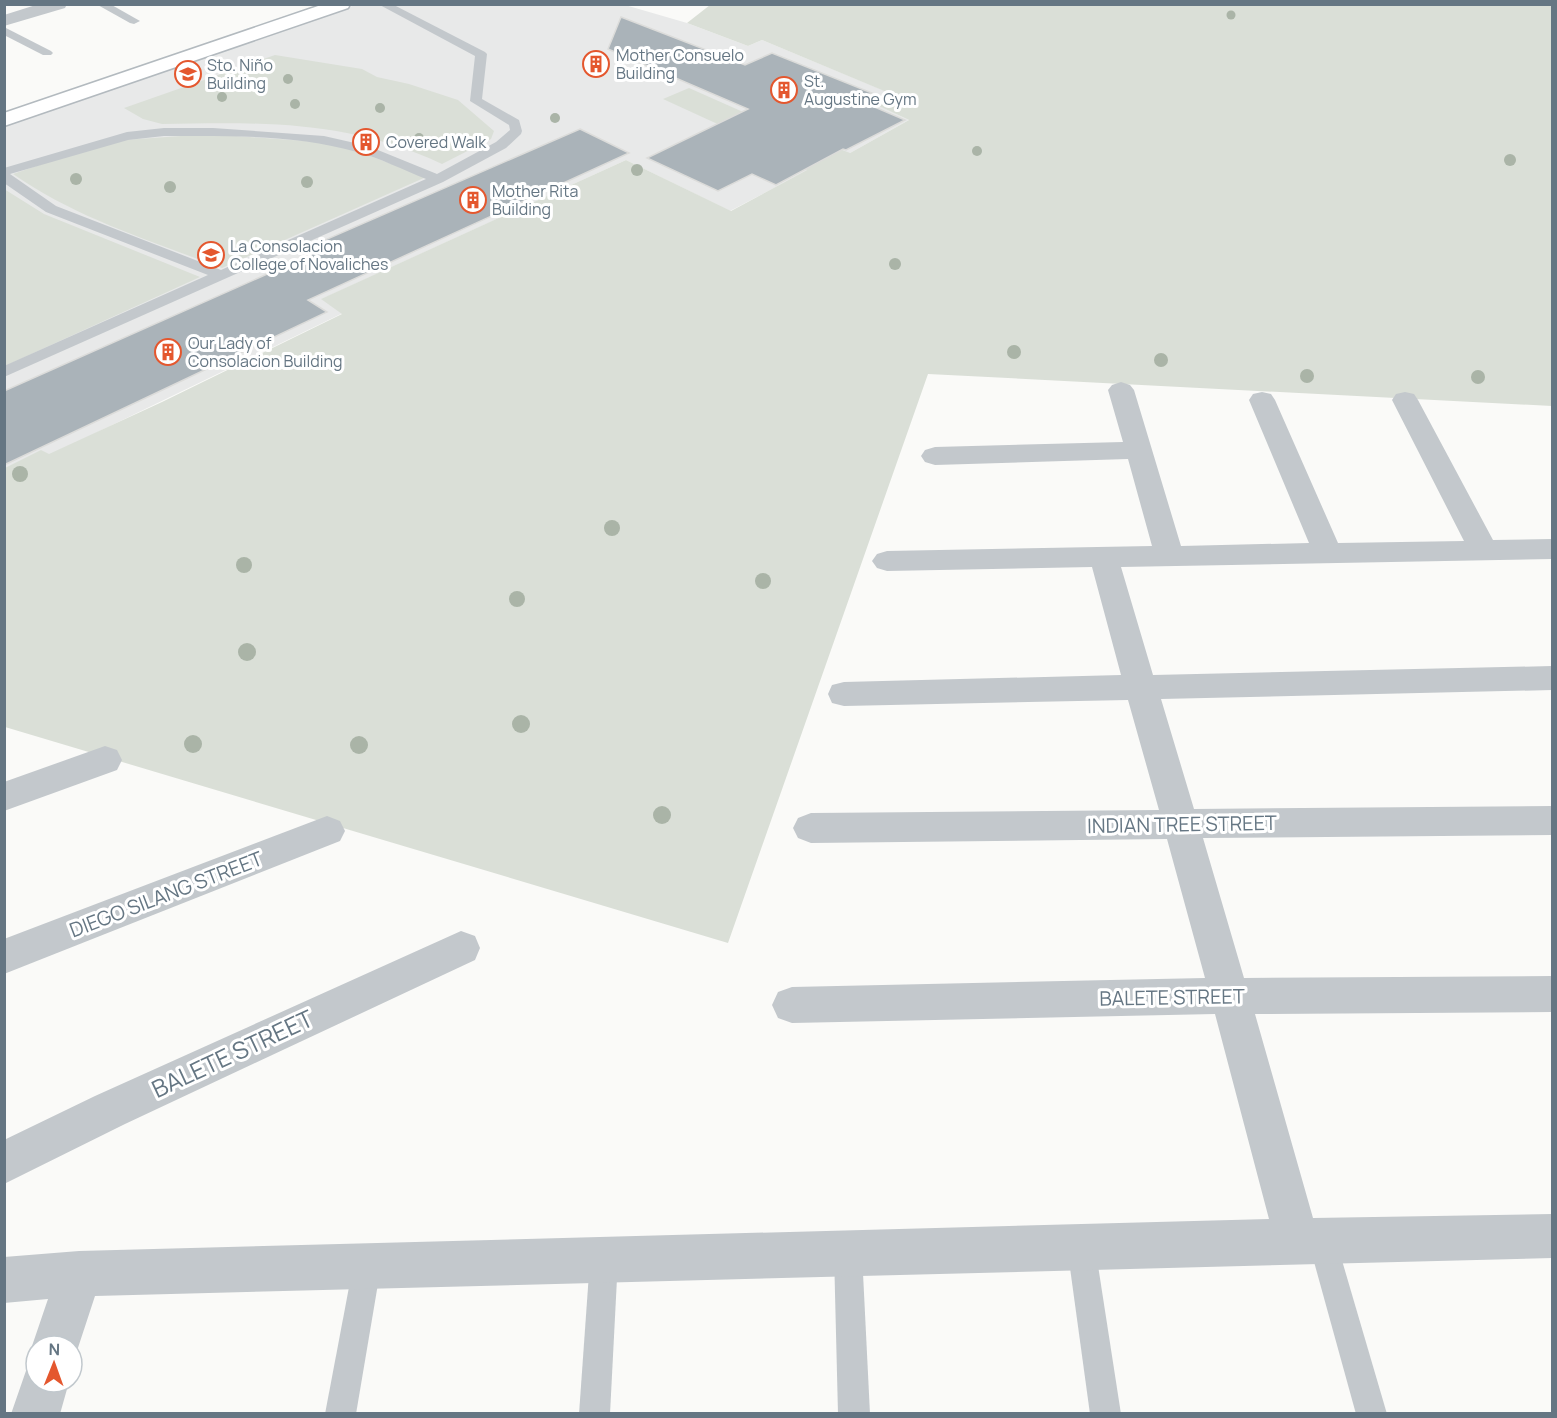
<svg xmlns="http://www.w3.org/2000/svg" width="1557" height="1418" font-family="Manrope,sans-serif">
<style>
.built{fill:#e8e9e9}
.green{fill:#dadfd7}
.building{fill:#aab3b9;stroke:#dcdcda;stroke-width:1.5}
.lines{fill:none;stroke-linecap:round;stroke-linejoin:round}
.secondary-casing{stroke:#b3babf;stroke-width:3}
.lane{fill:#c3c8cc;fill-rule:evenodd}
.street{fill:#c3c8cc;fill-rule:evenodd}
.secondary{fill:#fff;fill-rule:evenodd}
.tree{fill:#aab4a7}
.labels{text-anchor:middle;dominant-baseline:central;stroke-width:6;stroke-linejoin:round;paint-order:stroke}
.far-poi-label{font-size:16px;fill:#657683;stroke:#fff;text-anchor:start}
.street-label{font-size:20px;fill:#657683;stroke:#fff}
.near-street-label{font-size:24px;fill:#657683;stroke:#fff}
</style>
<rect width="100%" height="100%" fill="#fafaf8"/>
<polygon class="built" points="358,4 625,5 687,23 748,46 762,40 890,93 869,101 909,120 850,153 795,164 808,170 730,211 626,160 322,299 343,313 5,477 4,125"/>
<g class="green">
<polygon points="710,5 1552,5 1552,406 928,374 728,943 5,727 5,468 41,450 49,454 162,402 342,314 321,299 626,160 731,211 807,170 794,164 832,146 850,153 909,120 868,101 889,93 762,40 748,46 687,23"/>
<path d="M 275,55 L 362,69 L 377,77 L 409,84 L 458,100 L 494,131 L 491,139 L 442,164 C 349,120 261,122 162,124 L 143,119 L 124,108 Z"/>
<polygon points="689,88 786,131 759,143 663,99"/>
<path d="M 209,134 L 319,142 L 357,151 L 426,177 L 222,268 C 151,241 76,218 13,174 L 110,141 Z"/>
<polygon points="4,189 44,214 200,277 5,366"/>
</g>
<g class="building">
<polygon points="621,17 745,65 772,53 872,93 858,100 905,120 846,150 843,149 776,185 752,174 718,191 647,158 748,109 608,49"/>
<polygon points="580,129 629,153 308,300 327,312 4,465 4,391 319,251 311,246"/>
</g>
<g class="lines">
<defs>
<polygon id="secondary" points="324,4 350,4 348,8 4,126 4,113"/>
</defs>
<use href="#secondary" class="secondary-casing"/>
<g class="lane">
<polygon points="96,4 110,4 140,21 134,24 130,23"/>
<path d="M 378,4 L 392,4 L 485,52 L 487,54 L 482,99 L 519,120 L 522,131 L 521,134 L 506,148 L 443,182 L 4,377 L 4,366 L 208,275 L 46,212 L 4,183 L 4,168 L 127,132 L 164,128 L 213,128 L 324,136 L 368,146 L 437,174 L 496,142 L 510,130 L 509,125 L 470,101 L 475,56 ZM 164,136 C 228,136 295,134 357,152 C 380,158 403,170 426,179 L 221,270 L 56,206 L 10,174 L 128,140 Z"/>
<polygon points="4,27 51,51 53,53 51,55 43,55 4,35"/>
<polygon points="1322,1226 1332,1230 1336,1240 1387,1414 1356,1414 1308,1240 1312,1230"/>
<polygon points="1081,1232 1091,1236 1095,1246 1121,1414 1090,1414 1067,1246 1071,1236"/>
<polygon points="848,1239 858,1243 862,1253 870,1414 838,1414 834,1253 838,1243"/>
<polygon points="604,1245 614,1249 618,1259 610,1414 579,1414 590,1259 594,1249"/>
<polygon points="367,1252 377,1256 381,1266 356,1414 325,1414 353,1266 357,1256"/>
</g>
<g class="street">
<polygon points="39,4 67,4 65,8 4,26 4,15"/>
<polygon points="1121,382 1130,385 1134,390 1181,546 1309,543 1249,400 1253,394 1262,392 1271,394 1275,400 1338,543 1464,541 1392,400 1396,394 1405,392 1414,394 1418,400 1493,540 1552,539 1552,559 1121,567 1153,675 1552,666 1552,690 1161,699 1194,809 1552,806 1552,835 1203,838 1244,978 1552,976 1552,1012 1255,1014 1313,1218 1552,1214 1552,1258 95,1296 73,1363 72,1346 36,1346 36,1355 32,1346 48,1299 4,1303 4,1257 79,1251 1269,1219 1215,1014 792,1023 778,1018 772,1005 778,992 792,987 1205,978 1167,839 811,843 798,838 793,828 798,818 811,813 1159,810 1128,700 844,706 832,703 828,694 832,685 844,682 1121,675 1092,567 887,571 877,568 872,561 877,554 887,551 1152,546 1128,459 935,465 925,462 921,456 925,450 935,447 1123,442 1108,390 1112,385"/>
<polygon points="105,746 117,750 122,760 117,770 4,811 4,782"/>
<polygon points="327,816 340,821 345,831 340,841 4,974 4,939"/>
<polygon points="461,931 475,936 480,948 475,960 125,1124 4,1184 4,1140 95,1096"/>
<polygon points="36,1362 36,1382 69,1382 60,1414 11,1414 28,1365"/>
</g>
<use href="#secondary" class="secondary"/>
</g>
<g class="tree">
<circle cx="1231" cy="15" r="4.5"/>
<circle cx="288" cy="79" r="5"/>
<circle cx="222" cy="97" r="5"/>
<circle cx="295" cy="104" r="5"/>
<circle cx="380" cy="108" r="5"/>
<circle cx="555" cy="118" r="5"/>
<circle cx="419" cy="138" r="5"/>
<circle cx="977" cy="151" r="5"/>
<circle cx="1510" cy="160" r="6"/>
<circle cx="637" cy="170" r="6"/>
<circle cx="76" cy="179" r="6"/>
<circle cx="307" cy="182" r="6"/>
<circle cx="170" cy="187" r="6"/>
<circle cx="895" cy="264" r="6"/>
<circle cx="1014" cy="352" r="7"/>
<circle cx="1161" cy="360" r="7"/>
<circle cx="1307" cy="376" r="7"/>
<circle cx="1478" cy="377" r="7"/>
<circle cx="20" cy="474" r="8"/>
<circle cx="612" cy="528" r="8"/>
<circle cx="244" cy="565" r="8"/>
<circle cx="763" cy="581" r="8"/>
<circle cx="517" cy="599" r="8"/>
<circle cx="247" cy="652" r="9"/>
<circle cx="521" cy="724" r="9"/>
<circle cx="193" cy="744" r="9"/>
<circle cx="359" cy="745" r="9"/>
<circle cx="662" cy="815" r="9"/>
</g>
<defs>
<symbol id="building-ring" viewBox="-11 -11 22 22"><circle r="9.5" fill="#fff" stroke="#e4572e" stroke-width="1.5"/><path d="M-4-6H4V6H1V3H-1V6H-4ZM-2.5-4.3h1.7v1.8h-1.7ZM.8-4.3h1.7v1.8H.8ZM-2.5-1h1.7V.8h-1.7ZM.8-1h1.7V.8H.8Z" fill="#e4572e"/></symbol>
<symbol id="school-ring" viewBox="-11 -11 22 22"><circle r="9.5" fill="#fff" stroke="#e4572e" stroke-width="1.5"/><path d="M0-5L7-2L0 1L-7-2ZM-4 1L0 2.5L4 1V4Q0 6-4 4Z" fill="#e4572e"/></symbol>
<symbol id="university-ring" viewBox="-11 -11 22 22"><circle r="9.5" fill="#fff" stroke="#e4572e" stroke-width="1.5"/><path d="M0-5L7-2L0 1L-7-2ZM-4 1L0 2.5L4 1V4Q0 6-4 4Z" fill="#e4572e"/></symbol>
</defs>
<g fill-rule="evenodd">
<use href="#building-ring" x="581" y="49" width="30" height="30"/>
<use href="#school-ring" x="173" y="59" width="30" height="30"/>
<use href="#building-ring" x="769" y="75" width="30" height="30"/>
<use href="#building-ring" x="351" y="127" width="30" height="30"/>
<use href="#building-ring" x="458" y="185" width="30" height="30"/>
<use href="#university-ring" x="196" y="240" width="30" height="30"/>
<use href="#building-ring" x="153" y="337" width="30" height="30"/>
</g>
<g class="labels">
<g class="far-poi-label">
<text x="616" y="55">Mother Consuelo<tspan x="616" dy="18">Building</tspan></text>
<text x="207" y="65">Sto. Niño<tspan x="207" dy="18">Building</tspan></text>
<text x="804" y="81">St.<tspan x="804" dy="18">Augustine Gym</tspan></text>
<text x="386" y="142">Covered Walk</text>
<text x="492" y="191">Mother Rita<tspan x="492" dy="18">Building</tspan></text>
<text x="230" y="246">La Consolacion<tspan x="230" dy="18">College of Novaliches</tspan></text>
<text x="188" y="343">Our Lady of<tspan x="188" dy="18">Consolacion Building</tspan></text>
</g>
<g class="street-label">
<text transform="translate(1182 824) rotate(-1)">INDIAN TREE STREET</text>
<text transform="translate(166 894) rotate(-21)">DIEGO SILANG STREET</text>
<text transform="translate(1172 997) rotate(-1)">BALETE STREET</text>
</g>
<g class="near-street-label">
<text transform="translate(232 1053) rotate(-25)">BALETE STREET</text>
</g>
</g>
<rect width="1557" height="1418" fill="none" stroke="#657683" stroke-width="12"/>
<g transform="translate(54 1364) rotate(1)"><circle r="28" fill="#ffffff" stroke="#c1c8cd" stroke-width="1.5"/>
<path d="M0-4.5L10 22L0 15L-10 22Z" fill="#e4572e"/>
<text y="-9" font-size="16" font-weight="bold" text-anchor="middle" fill="#657683">N</text>
</g>
</svg>
